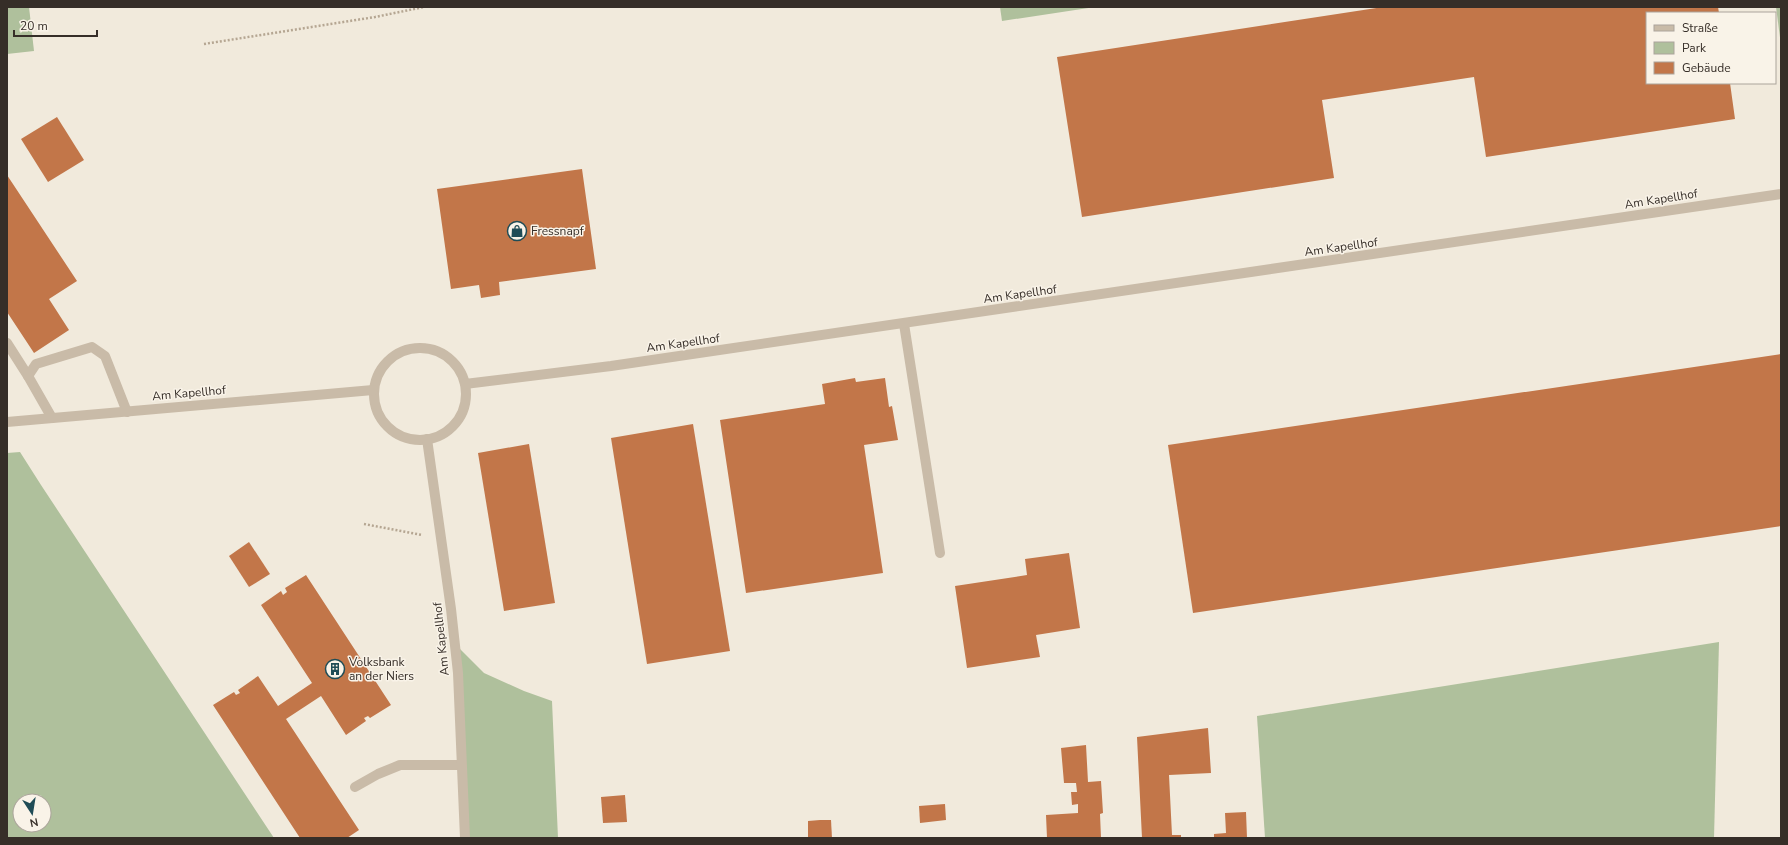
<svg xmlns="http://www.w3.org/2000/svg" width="1788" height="845" font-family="'Nunito Sans',sans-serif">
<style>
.green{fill:#afc09c;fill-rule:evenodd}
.building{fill:#c27649}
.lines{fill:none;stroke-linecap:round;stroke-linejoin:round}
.path{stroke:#b5a692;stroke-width:2.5;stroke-dasharray:2 2;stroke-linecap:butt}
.service{stroke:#c9bba8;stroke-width:10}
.minor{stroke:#c9bba8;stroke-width:10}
.labels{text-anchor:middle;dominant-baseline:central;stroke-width:3;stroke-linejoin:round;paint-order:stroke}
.street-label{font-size:12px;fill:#362e28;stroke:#f9f3e8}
.poi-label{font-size:12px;fill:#362e28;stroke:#f9f3e8;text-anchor:start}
</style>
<rect width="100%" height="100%" fill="#f1eadc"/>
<g class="green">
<polygon points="7,7 29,7 34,51 7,54"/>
<polygon points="1000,7 1095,7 1002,21"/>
<polygon points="1776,7 1781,7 1781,45"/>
<path d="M 20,452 L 41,485 L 274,838 L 7,838 L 7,453 ZM 20,801 L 44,801 L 44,825 L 20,825 Z"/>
<polygon points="1719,642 1714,838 1265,838 1257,716"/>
<polygon points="455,644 484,673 524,691 552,701 558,838 465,838"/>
</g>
<g class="building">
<polygon points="1383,7 1718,7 1719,13 1647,13 1647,83 1730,83 1735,119 1486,157 1474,77 1322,100 1334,178 1082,217 1057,57"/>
<polygon points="57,117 84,160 48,182 21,139"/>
<polygon points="582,169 596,269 499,282 500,295 481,298 479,285 451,289 437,189"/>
<polygon points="7,175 77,281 49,299 69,330 34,353 7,312"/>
<polygon points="1781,354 1781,526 1193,613 1168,445"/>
<polygon points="855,378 856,382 885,378 889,407 892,406 898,440 864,445 883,573 746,593 720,420 825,404 822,384"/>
<polygon points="693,424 730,651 647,664 611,438"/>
<polygon points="529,444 555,603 504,611 478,453"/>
<polygon points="249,542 270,574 249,587 229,556"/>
<polygon points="1069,553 1080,628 1036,635 1040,657 967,668 955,586 1027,575 1025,559"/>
<polygon points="306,575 391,705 370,718 368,716 364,718 366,721 346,735 321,696 286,719 359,830 347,838 300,838 213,705 234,692 236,695 240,693 238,690 258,676 278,706 312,683 261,605 281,591 283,595 287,592 285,588"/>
<polygon points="1208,728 1211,773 1169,775 1172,835 1181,835 1181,838 1142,838 1137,737"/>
<polygon points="1086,745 1088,782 1101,781 1103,813 1100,814 1101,838 1047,838 1046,815 1078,813 1078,804 1072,805 1071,792 1077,792 1076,783 1064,783 1061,748"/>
<polygon points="625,795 627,822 603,823 601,797"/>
<polygon points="945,804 946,820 920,823 919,806"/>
<polygon points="1246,812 1247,838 1214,838 1214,834 1226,833 1225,813"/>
<polygon points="820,820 831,820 832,838 808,838 808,821"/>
</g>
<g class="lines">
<g class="path">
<polyline points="204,44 375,17 424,7"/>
<polyline points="364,524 422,535"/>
</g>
<g class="service">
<polyline points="904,324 940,553"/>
<polyline points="7,343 28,376"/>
<polyline points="52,418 28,376 36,364 92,347 105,356 127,412"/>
<polyline points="355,787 378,774 400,765 461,765"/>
</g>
<g class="minor">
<circle cx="420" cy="394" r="46"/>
<polyline points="465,384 611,366 1781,194"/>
<polyline points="7,422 373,390"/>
<polyline points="427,439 451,609 458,673 465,838"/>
</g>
</g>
<defs>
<symbol id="shop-ring" viewBox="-11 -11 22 22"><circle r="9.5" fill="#f9f3e8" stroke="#1f4c56" stroke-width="1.5"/><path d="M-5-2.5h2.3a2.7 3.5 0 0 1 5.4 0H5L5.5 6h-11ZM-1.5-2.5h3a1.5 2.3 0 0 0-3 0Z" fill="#1f4c56"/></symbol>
<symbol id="building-ring" viewBox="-11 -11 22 22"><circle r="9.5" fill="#f9f3e8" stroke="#1f4c56" stroke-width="1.5"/><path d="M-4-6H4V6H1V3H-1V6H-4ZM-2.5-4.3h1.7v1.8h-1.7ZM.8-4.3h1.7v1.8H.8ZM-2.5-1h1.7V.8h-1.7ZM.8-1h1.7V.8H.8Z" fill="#1f4c56"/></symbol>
</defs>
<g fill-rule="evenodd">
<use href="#shop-ring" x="506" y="220" width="22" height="22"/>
<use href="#building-ring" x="324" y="658" width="22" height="22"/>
</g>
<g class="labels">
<g class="street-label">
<text transform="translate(1661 199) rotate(-9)">Am Kapellhof</text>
<text transform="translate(1341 247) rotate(-8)">Am Kapellhof</text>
<text transform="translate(1020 294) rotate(-8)">Am Kapellhof</text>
<text transform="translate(683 343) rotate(-8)">Am Kapellhof</text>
<text transform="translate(189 393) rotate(-5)">Am Kapellhof</text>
<text transform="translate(441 639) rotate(-96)">Am Kapellhof</text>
</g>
<g class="poi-label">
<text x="531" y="231">Fressnapf</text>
<text x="349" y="662">Volksbank<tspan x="349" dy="14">an der Niers</tspan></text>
</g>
</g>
<rect width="1788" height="845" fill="none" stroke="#362e28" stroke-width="16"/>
<rect x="1646" y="12" width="130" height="72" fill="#f9f3e8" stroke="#aba49b"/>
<rect x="1654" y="25" width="20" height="6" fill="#c9bba8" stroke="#aba49b"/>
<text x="1682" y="32" font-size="12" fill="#362e28">Straße</text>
<rect x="1654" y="42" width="20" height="12" fill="#afc09c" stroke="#aba49b"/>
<text x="1682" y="52" font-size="12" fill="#362e28">Park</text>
<rect x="1654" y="62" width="20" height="12" fill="#c27649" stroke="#aba49b"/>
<text x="1682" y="72" font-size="12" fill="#362e28">Gebäude</text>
<g transform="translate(32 813) rotate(168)"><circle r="19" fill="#f9f3e8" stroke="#aba49b"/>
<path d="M0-3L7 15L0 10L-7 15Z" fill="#1f4c56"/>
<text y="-6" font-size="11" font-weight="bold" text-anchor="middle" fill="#362e28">N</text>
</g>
<path d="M14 30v6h83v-6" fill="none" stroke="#362e28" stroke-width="2"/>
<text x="20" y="30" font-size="12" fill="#362e28" stroke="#f9f3e8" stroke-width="3" paint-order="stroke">20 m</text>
</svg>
